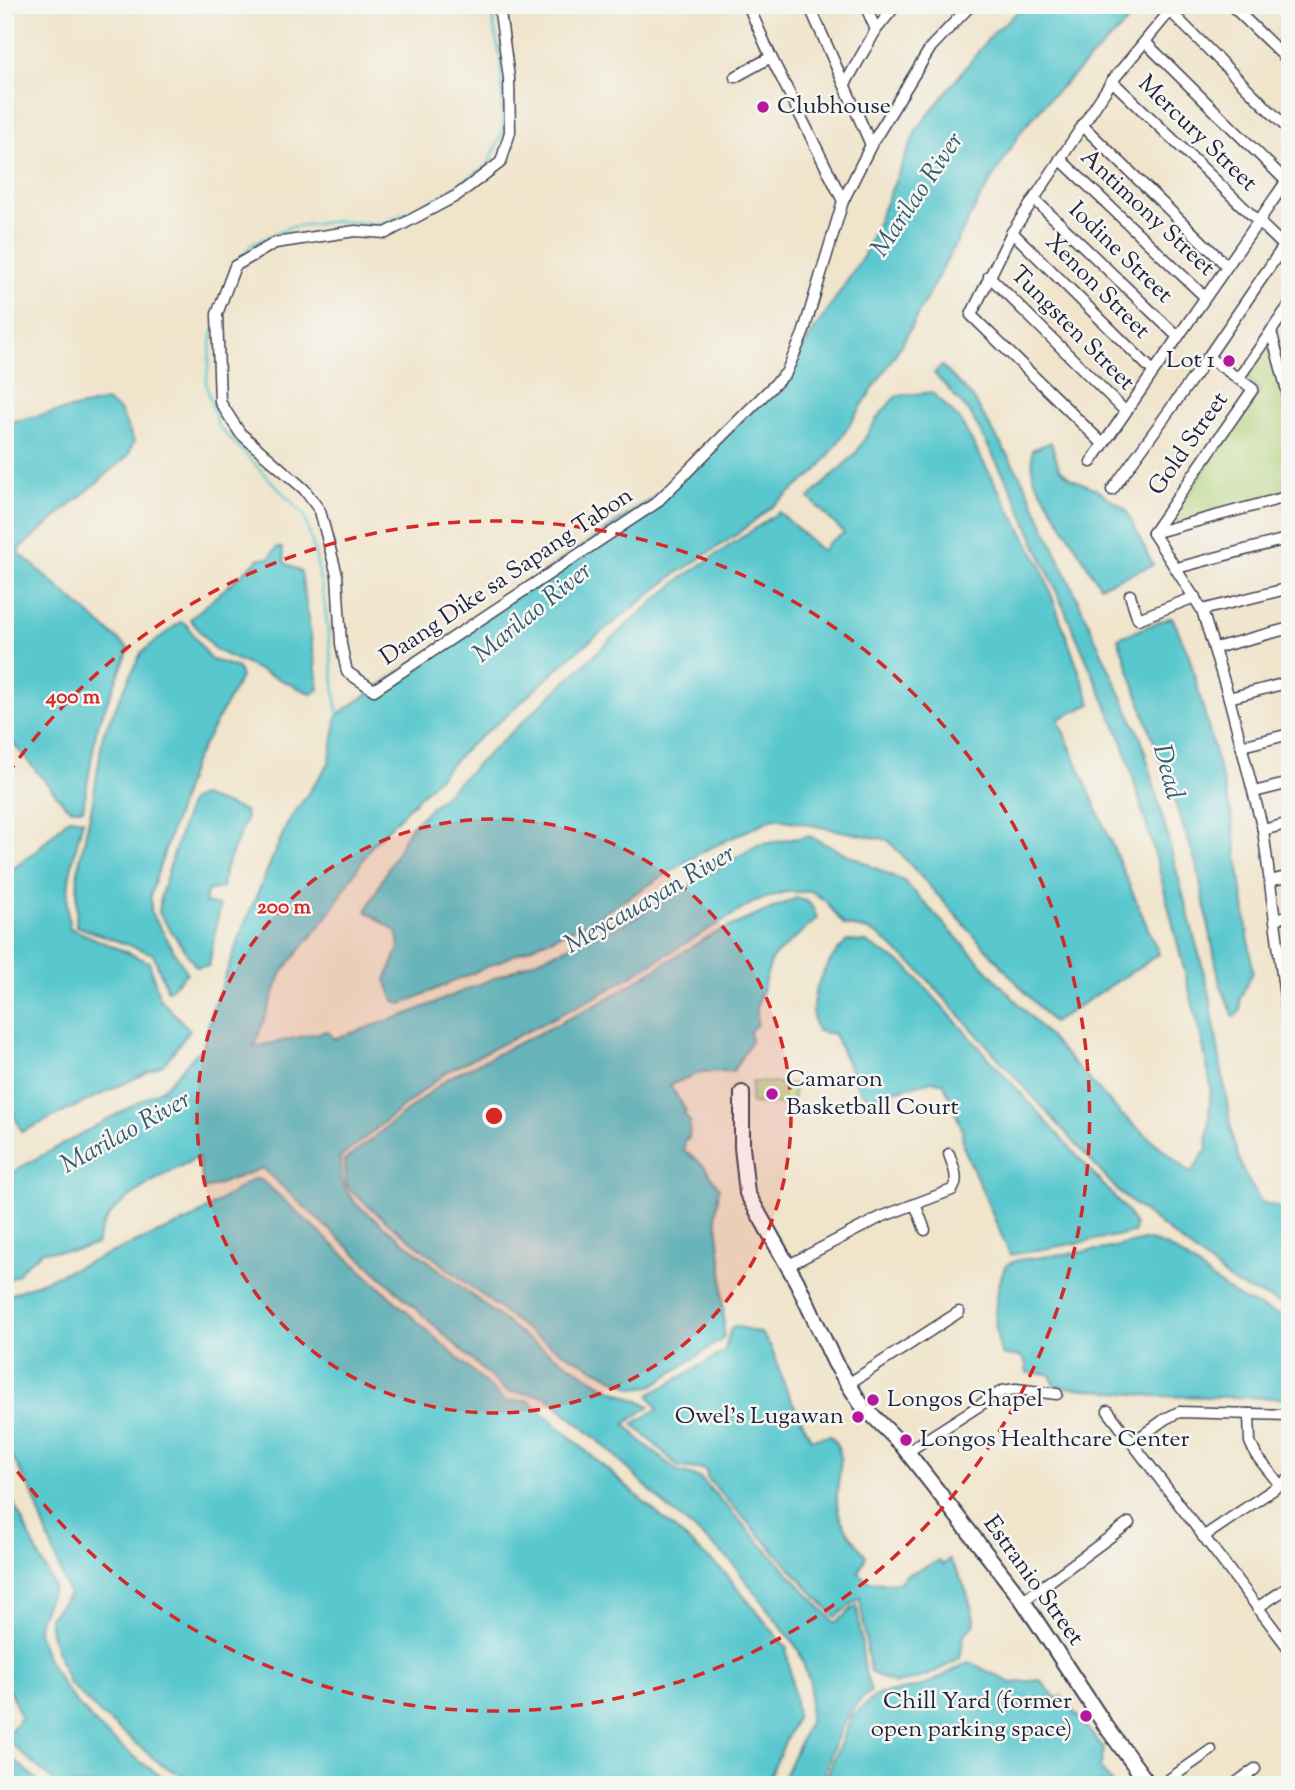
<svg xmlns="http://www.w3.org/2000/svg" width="1295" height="1790" font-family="'Sorts Mill Goudy',serif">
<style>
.green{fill:#b0d077;stroke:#697959;stroke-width:2}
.water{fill:#59c7ce;stroke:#3e7484;stroke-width:2}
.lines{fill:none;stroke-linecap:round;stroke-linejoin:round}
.stream{stroke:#59c7ce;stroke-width:2.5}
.street-casing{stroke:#413f51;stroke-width:13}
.secondary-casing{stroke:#413f51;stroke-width:18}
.street{stroke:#fff;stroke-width:10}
.secondary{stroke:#fff;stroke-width:14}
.ring{fill:none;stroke:#d62828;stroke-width:3.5;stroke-dasharray:12 9}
.poi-dot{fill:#b5179e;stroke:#f6f6f2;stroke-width:2.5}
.labels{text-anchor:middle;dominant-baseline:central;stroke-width:5;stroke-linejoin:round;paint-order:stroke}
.poi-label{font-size:24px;fill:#22223b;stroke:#f6f6f2;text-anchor:start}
.street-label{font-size:24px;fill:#22223b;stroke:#f6f6f2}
.water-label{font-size:26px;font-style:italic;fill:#355c6e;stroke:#f6f6f2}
.centre{fill:#d62828;stroke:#f6f6f2;stroke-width:3.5}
.ring-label{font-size:21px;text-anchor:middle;font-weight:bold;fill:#d62828;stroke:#f6f6f2;stroke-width:5;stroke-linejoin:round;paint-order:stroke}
</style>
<rect width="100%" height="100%" fill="#f6f6f2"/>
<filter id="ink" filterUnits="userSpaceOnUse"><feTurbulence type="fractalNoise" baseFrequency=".0143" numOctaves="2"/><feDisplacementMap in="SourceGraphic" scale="14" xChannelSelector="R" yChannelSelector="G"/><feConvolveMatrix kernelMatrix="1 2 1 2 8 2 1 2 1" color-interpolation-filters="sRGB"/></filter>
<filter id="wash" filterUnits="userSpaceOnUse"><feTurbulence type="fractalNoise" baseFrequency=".00686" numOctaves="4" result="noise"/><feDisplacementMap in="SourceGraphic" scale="28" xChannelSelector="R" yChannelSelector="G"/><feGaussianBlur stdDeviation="1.57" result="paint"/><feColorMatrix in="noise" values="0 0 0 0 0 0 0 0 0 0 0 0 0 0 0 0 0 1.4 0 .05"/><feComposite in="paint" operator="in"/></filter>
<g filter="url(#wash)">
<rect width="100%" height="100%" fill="#f0e4cb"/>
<g class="green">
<polygon points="1269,343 1290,422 1290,492 1180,522 1172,519 1174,512 1260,390 1246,377"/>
<polygon points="752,1082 794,1084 793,1105 751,1104"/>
</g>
<g class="water">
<path d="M 1026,5 L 1145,5 L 1050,98 L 1022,130 L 978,202 L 902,344 L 835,447 L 816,472 L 736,535 L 676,574 L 576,652 L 505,717 L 468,747 L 372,845 L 327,917 L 282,972 L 254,1047 L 327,1031 L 334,1039 L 408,1014 L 626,923 L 758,845 L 809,836 L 905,882 L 1121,1114 L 1191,1173 L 1207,1149 L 1211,1087 L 1203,1045 L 1158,865 L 1123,743 L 1013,492 L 970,413 L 934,373 L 942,366 L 973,398 L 1026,486 L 1142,741 L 1209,992 L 1233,1140 L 1244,1173 L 1261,1202 L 1290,1211 L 1290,1307 L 1236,1285 L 1119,1192 L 919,970 L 882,938 L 868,930 L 844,925 L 826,902 L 813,892 L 785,892 L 756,901 L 601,994 L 446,1072 L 340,1158 C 341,1178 343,1189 356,1204 L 526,1338 L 606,1387 L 650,1406 L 625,1424 L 644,1444 L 679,1472 L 700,1478 L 835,1623 L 857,1605 L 865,1672 L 871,1692 C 841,1710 833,1753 820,1785 L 780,1785 L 809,1722 L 810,1683 L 798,1649 L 730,1560 L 667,1507 L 609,1450 L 546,1396 L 506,1391 L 262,1168 L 204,1190 L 198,1157 C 167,1174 128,1191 106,1220 C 101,1226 99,1237 96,1245 L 71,1251 L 43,1251 L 23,1267 L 18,1275 L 5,1281 L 5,1176 L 164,1088 L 203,1046 L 211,1013 L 247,918 L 288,822 L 329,763 L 337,715 L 687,474 L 786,373 L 863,257 L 917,129 L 994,32 Z"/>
<polygon points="932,392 960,420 1040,564 1091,704 1058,719 1159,954 1053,1023 888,840 774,818 702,852 589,922 402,1004 394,1001 386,980 399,948 397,932 366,911 410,827 621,630 679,580 779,512 822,551 828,543 844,533 809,498 856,453 877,418 896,396"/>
<polygon points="106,401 120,411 134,441 128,456 20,548 19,553 129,649 97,727 83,809 73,809 66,806 5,734 5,423"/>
<polygon points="1051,442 1059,468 1072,479 1094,488 1126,510 1153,565 1100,586 1033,477 1032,450"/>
<polygon points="277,547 282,548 285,563 301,572 319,689 312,694 215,650 190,619 260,558 269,558"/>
<polygon points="1172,617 1189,655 1232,817 1253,972 1240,998 1241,1010 1234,1017 1220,984 1197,866 1118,638"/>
<polygon points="180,622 186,624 210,659 238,668 241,677 193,764 151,893 151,912 187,973 168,991 153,954 76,926 78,869 93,801 103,734 141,653"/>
<polygon points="201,796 245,811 246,819 224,872 222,888 207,891 205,903 220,906 209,966 196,967 159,913 161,895 190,801"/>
<path d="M 69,818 L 83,820 C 74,855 62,892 70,928 L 149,962 L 160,999 L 190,1030 L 163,1065 L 22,1132 L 13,1113 L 5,1116 L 5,875 L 36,851 Z"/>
<path d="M 796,898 C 810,901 813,905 817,919 L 772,958 L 757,1006 L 757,1024 L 750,1031 L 751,1041 L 733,1071 L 701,1072 L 670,1085 L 686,1111 L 684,1114 L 690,1121 L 689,1139 L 685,1138 L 684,1150 L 705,1167 L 719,1188 L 716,1214 L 722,1267 L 724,1338 L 652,1386 L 632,1388 L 562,1352 L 528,1331 L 390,1224 L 353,1193 L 347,1185 L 344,1161 L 448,1078 L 602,1002 L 711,935 Z"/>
<path d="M 847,941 L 866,942 L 907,967 L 1127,1211 L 1135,1226 L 1134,1233 L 1010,1255 L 963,1146 L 962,1129 L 943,1082 L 932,1081 L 870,1097 L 860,1091 L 834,1034 L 817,1031 C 804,999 824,964 847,941 Z"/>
<polygon points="253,1179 261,1180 274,1191 506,1402 528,1400 725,1573 786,1647 797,1715 766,1785 200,1785 163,1766 99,1713 68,1682 52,1639 49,1617 69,1595 31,1490 5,1445 5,1297 190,1220"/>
<path d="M 1144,1240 C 1179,1245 1201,1273 1229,1291 C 1248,1304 1269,1311 1290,1319 L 1290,1398 L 1154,1396 L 1055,1386 L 1050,1374 L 1027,1373 L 1025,1361 L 1020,1356 L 1003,1356 C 991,1329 994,1291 1006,1265 L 1018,1260 L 1105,1249 Z"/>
<path d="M 735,1326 L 761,1333 L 771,1347 L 786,1389 L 811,1439 L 830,1435 C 850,1457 835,1478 837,1503 C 838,1523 855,1541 866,1556 L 859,1572 C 867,1587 885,1582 900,1582 L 906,1575 L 939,1561 L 943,1565 L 949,1559 C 964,1580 970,1599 975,1624 L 964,1635 L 960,1659 L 924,1677 L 895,1684 L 870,1672 L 860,1598 L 835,1617 L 707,1478 L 706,1470 L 679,1467 L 633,1424 L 658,1409 L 649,1395 L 724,1352 L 731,1328 Z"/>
<path d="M 5,1485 L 54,1587 C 49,1599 39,1615 38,1628 C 38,1641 47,1658 53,1669 C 83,1721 125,1752 174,1785 L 58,1785 L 5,1738 L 21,1717 L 5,1680 Z"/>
<polygon points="969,1662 1011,1683 1040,1680 1057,1699 1061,1696 1104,1749 1100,1768 1112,1783 823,1785 852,1716 877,1695 926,1685"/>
<polygon points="5,1752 43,1785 5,1785"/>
</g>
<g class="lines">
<g class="stream">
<polyline points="241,258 251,245 290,227 338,221 383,224 442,196 488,165 503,131 501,62 490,5"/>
<polyline points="213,331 206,384 218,426 304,515 315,553 325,606 338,718"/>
</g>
</g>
</g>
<g filter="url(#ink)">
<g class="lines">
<defs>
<g id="street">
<polyline points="499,5 509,78 510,132 501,162 456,196 386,233 355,231 275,243 235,266 217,314 220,402 240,433 304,489 320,511 337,575 341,644 347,672 374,690 656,503 786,373 803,334 843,201 871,145 931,47 971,5"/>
<polyline points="748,5 771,57 843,201"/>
<polyline points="809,5 871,145"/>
<polyline points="865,5 876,30"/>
<polyline points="1231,5 1290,62"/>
<polyline points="1288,5 1290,7"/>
<polyline points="1170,11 1290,131"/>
<polyline points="1145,42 1286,181"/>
<polyline points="735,77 771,57"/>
<polyline points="1112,81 1284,246"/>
<polyline points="845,84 876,30 896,5"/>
<polyline points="1083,126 1227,266"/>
<polyline points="1060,159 1205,297"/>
<polyline points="1034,199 1178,337"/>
<polyline points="1012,232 1153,371"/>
<polyline points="989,276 1125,411"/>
<polyline points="1271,331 1290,402"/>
<polyline points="1238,379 1290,304"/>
<polyline points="1103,444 971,315 1012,232 1034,199 1112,81 1175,5"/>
<polyline points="1091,462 1290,176"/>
<polyline points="1112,490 1208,357 1290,237"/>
<polyline points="1153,533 1202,610 1229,698 1263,830 1290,1035"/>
<polyline points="1153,533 1253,389 1208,357"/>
<polyline points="1153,533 1290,496"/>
<polyline points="1177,568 1290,538"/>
<polyline points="1130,595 1138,619 1195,597"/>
<polyline points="1202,610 1290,588"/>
<polyline points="1215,648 1290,628"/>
<polyline points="1229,698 1290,682"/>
<polyline points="1242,746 1290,734"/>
<polyline points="1254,792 1290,783"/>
<polyline points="1263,830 1290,823"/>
<polyline points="1270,881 1290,876"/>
<polyline points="1276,919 1290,915"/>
<polyline points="915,1204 925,1230"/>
<path d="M 787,1266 L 881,1217 L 952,1190 C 960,1179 953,1166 949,1154"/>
<polyline points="848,1384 959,1312"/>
<polyline points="1108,1411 1290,1650"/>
<polyline points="1132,1443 1165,1419 1179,1412 1290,1415"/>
<polyline points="907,1452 1002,1391 1016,1389 1057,1394"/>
<polyline points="1280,1485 1290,1479"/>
<polyline points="1203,1537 1280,1485 1256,1455 1250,1442 1249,1414"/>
<polyline points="1023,1601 1129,1523"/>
<polyline points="1257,1608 1290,1586"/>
<polyline points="1161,1785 1211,1750"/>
<polyline points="1233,1785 1255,1769"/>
</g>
<g id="secondary">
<polyline points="742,1093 742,1147 747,1193 797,1282 835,1363 861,1404"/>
<polyline points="869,1412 901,1444 1023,1601 1105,1725 1149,1785"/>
</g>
</defs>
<use href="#street" class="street-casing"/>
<use href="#secondary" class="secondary-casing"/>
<use href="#street" class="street"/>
<use href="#secondary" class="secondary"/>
</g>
</g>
<circle cx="494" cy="1116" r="297" fill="#d62828" fill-opacity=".12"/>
<g class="ring">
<circle cx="494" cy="1116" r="297"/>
<path d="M7 775A595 595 0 1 1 7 1457"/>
</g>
<g class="poi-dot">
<circle cx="763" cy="107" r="7"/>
<circle cx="1229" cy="361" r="7"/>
<circle cx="772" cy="1094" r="7"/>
<circle cx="873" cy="1400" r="7"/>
<circle cx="858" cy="1417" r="7"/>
<circle cx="906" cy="1440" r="7"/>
<circle cx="1086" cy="1716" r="7"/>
</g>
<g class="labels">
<g class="poi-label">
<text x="777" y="107">Clubhouse</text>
<text x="1215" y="361" text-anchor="end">Lot 1</text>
<text x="786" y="1080">Camaron<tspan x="786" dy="28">Basketball Court</tspan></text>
<text x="887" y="1400">Longos Chapel</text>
<text x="844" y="1417" text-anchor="end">Owel's Lugawan</text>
<text x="920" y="1440">Longos Healthcare Center</text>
<text x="1072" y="1702" text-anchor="end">Chill Yard (former<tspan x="1072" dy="28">open parking space)</tspan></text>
</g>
<g class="street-label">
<text transform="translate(1197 134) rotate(44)">Mercury Street</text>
<text transform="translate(1147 213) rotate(43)">Antimony Street</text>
<text transform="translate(1120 253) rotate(44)">Iodine Street</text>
<text transform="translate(1097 287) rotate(45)">Xenon Street</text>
<text transform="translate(1072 329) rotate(45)">Tungsten Street</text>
<text transform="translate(1189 444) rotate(-55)">Gold Street</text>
<text transform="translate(507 577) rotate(-34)">Daang Dike sa Sapang Tabon</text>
<text transform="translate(1033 1581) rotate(54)">Estranio Street</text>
</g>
<g class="water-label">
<text transform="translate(918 195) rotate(-56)">Marilao River</text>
<text transform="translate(533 613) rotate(-39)">Marilao River</text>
<text transform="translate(1167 772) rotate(75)">Dead</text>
<text transform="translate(650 900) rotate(-30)">Meycauayan River</text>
<text transform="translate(126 1133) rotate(-29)">Marilao River</text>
</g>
</g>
<circle cx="494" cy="1116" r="10" class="centre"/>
<g class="ring-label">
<text x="73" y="703">400 m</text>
<text x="284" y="913">200 m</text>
</g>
<rect width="1295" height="1790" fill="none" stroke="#f6f6f2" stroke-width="28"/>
</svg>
